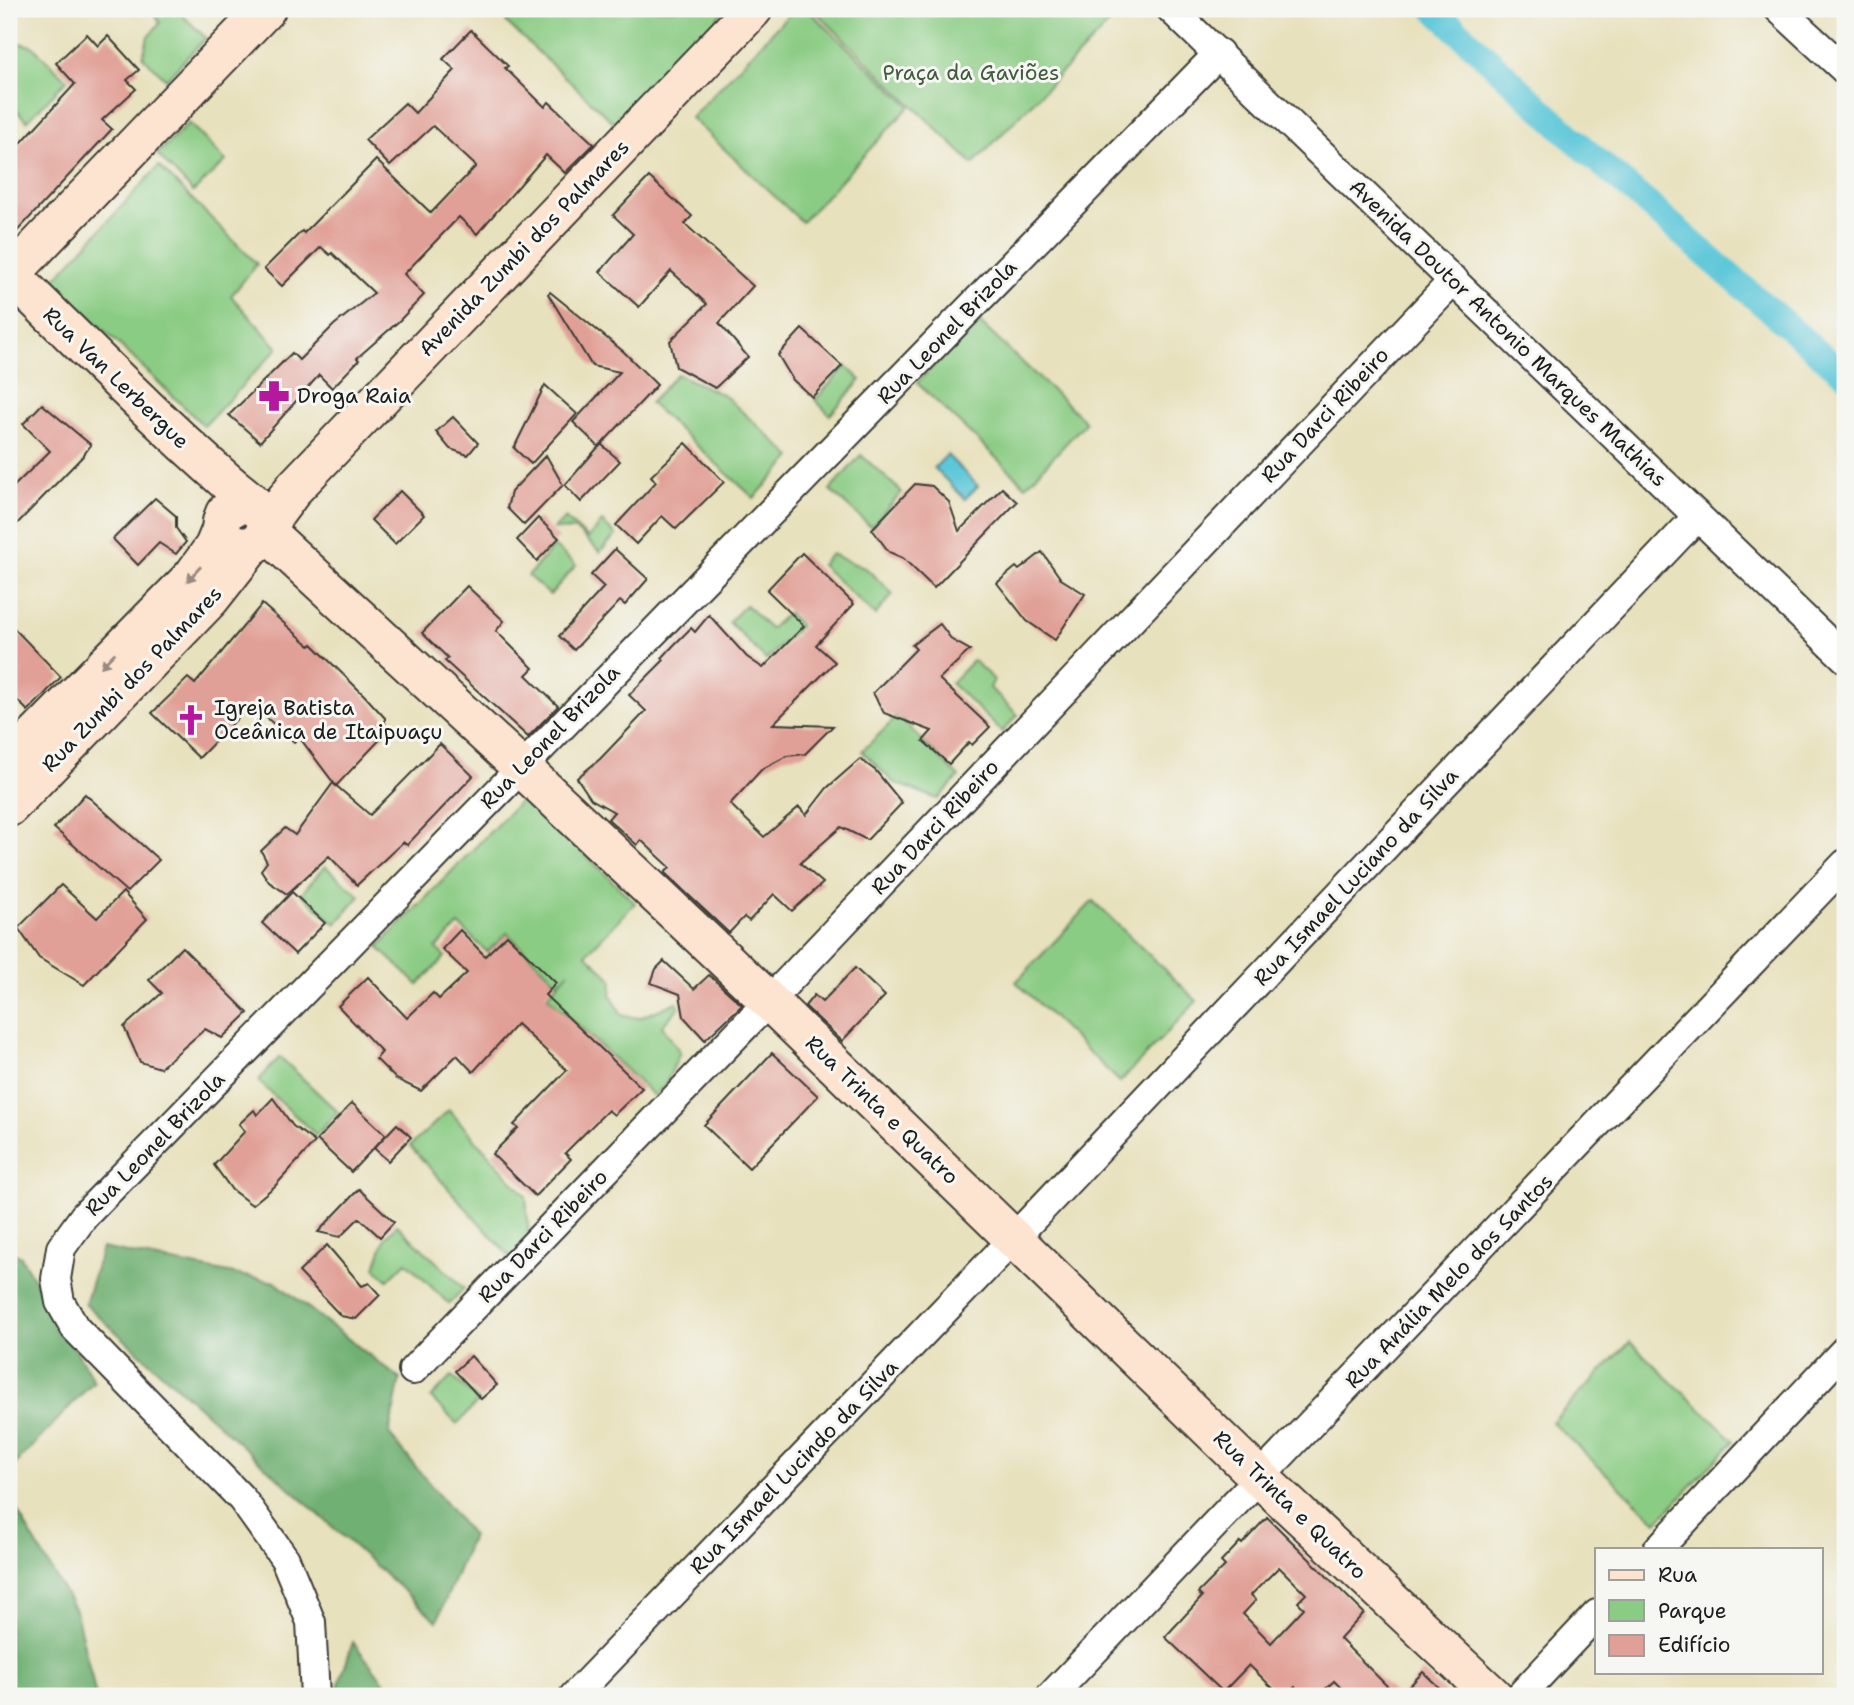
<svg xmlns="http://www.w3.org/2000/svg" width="1854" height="1705" font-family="'Shantell Sans',sans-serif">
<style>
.green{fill:#8bcc84;stroke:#547450;stroke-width:2}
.forest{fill:#70b072;stroke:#466647;stroke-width:2}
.water{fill:#5dc7d9;stroke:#3c727a;stroke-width:2}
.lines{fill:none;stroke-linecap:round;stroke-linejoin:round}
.canal{stroke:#5dc7d9;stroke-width:26}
.building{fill:#e1a097;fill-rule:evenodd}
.street-casing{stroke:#3b3a34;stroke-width:32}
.secondary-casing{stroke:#3b3a34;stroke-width:42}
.street{stroke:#fff;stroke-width:28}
.secondary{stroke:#fde4d1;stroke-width:38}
.oneway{fill:#988a80}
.labels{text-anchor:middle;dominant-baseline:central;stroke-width:6;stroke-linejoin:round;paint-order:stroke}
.park-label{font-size:21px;fill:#435a40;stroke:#f6f6f2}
.street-label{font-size:21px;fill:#1c1c1c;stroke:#f6f6f2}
.poi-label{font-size:21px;fill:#1c1c1c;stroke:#f6f6f2;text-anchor:start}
</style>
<rect width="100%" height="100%" fill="#f6f6f2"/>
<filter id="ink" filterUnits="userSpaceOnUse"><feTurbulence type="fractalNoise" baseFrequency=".0143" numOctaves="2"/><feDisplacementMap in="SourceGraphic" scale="14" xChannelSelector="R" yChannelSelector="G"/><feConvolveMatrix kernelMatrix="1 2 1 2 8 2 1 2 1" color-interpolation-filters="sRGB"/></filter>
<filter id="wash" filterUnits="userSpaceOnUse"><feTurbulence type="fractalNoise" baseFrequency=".00686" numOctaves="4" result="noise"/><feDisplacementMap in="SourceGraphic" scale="28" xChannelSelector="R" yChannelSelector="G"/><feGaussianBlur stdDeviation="1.57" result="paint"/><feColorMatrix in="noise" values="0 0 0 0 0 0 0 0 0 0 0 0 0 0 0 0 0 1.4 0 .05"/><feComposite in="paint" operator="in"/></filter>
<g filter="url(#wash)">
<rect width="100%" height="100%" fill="#e8e1bd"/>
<g class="green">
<polygon points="156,9 176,9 206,38 166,79 143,57 148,37 160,23 153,12"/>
<polygon points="518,9 724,9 725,10 617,126 506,22"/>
<polygon points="794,9 807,9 910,106 802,222 691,118"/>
<polygon points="813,9 1123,9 973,164"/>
<polygon points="9,37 14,42 32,46 67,80 27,121 9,103"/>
<polygon points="189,123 226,161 193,192 157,154"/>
<polygon points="159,166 257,264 231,296 278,348 204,426 53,281"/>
<polygon points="977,320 1086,422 1026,486 917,383"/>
<polygon points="846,366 861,380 830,415 815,400"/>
<polygon points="677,374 724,395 792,457 754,498 650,403"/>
<polygon points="861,455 902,492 871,527 830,490"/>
<polygon points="565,518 588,538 602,522 616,535 600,552 576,530 554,529"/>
<polygon points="554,546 576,565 550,595 528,576"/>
<polygon points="831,554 867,569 893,594 875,615 821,565"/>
<polygon points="746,605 770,629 788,613 800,626 766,660 729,622"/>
<polygon points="973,660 994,680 990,688 1018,715 1002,732 951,683"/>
<polygon points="898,716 959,777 938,799 893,782 862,751"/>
<polygon points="525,796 635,903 586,954 612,979 611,995 622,1015 639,1018 677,1002 679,1007 662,1026 680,1052 666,1084 654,1096 547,996 569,972 558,983 507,933 487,952 459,925 436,948 445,957 418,985 378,947"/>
<polygon points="325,866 360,896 336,924 301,894"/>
<polygon points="1093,901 1197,1001 1120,1082 1016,982"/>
<polygon points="280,1057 338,1112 316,1135 258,1081"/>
<polygon points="449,1110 526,1196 529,1242 511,1258 410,1146"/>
<polygon points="397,1225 464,1288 449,1304 406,1262 388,1280 375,1268 385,1238"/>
<polygon points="1630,1342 1734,1441 1657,1522 1552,1422"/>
<polygon points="452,1376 479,1401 457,1424 431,1398"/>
</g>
<g class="forest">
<polygon points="102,1248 275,1282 400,1379 389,1434 472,1536 437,1621 85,1304"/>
<polygon points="9,1250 21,1257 94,1381 9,1471"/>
<polygon points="9,1497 76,1612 96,1696 9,1696"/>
<polygon points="353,1642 395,1696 335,1696"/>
</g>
<polygon class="water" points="947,455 978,486 965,499 934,468"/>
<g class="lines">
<polyline class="canal" points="1434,9 1581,146 1820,354 1845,374"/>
</g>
<g id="blocks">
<g class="building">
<polygon points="471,30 508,66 505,68 545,107 549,102 594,144 565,173 546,155 477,234 459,217 404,274 424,295 399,321 357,358 359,360 332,388 319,375 260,442 229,415 292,353 299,360 334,325 374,293 332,253 330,255 321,247 282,286 264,269 302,231 304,233 376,160 431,213 476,166 433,126 390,166 365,140 405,103 415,113 455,70 443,59"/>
<polygon points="87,34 98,46 108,36 139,70 127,80 136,89 102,120 112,129 9,240 9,156 75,84 56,63"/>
<polygon points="649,177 692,216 685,224 753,286 719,323 748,357 715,388 676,367 670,341 707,304 671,271 639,307 600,272 633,234 613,215"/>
<polygon points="550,292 624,352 657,385 599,447 573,422 620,372 592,366 548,294"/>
<polygon points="802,329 842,366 812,397 793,380 778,355"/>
<polygon points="545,385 577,414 531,464 514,448"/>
<polygon points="42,404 91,445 82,457 9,532 9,491 50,451 23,424"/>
<polygon points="453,417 478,443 468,455 450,449 436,432"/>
<polygon points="686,443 724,482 676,529 662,516 636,544 616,525 656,482 651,476"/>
<polygon points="601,444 620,461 581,502 565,485"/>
<polygon points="546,455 563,485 524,525 507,508 511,492"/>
<polygon points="915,484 932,486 949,502 959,531 1002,488 1017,502 934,588 903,558 889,552 872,529"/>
<polygon points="400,491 424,515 395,544 371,520"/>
<polygon points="155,498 176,516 176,528 186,542 176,554 159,543 138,565 113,539"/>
<polygon points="538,518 559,538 537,561 517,540"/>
<polygon points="615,549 648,579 625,605 620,601 574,650 559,636 604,587 591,575"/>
<polygon points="1042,552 1061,579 1085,594 1055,640 1027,621 997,583 1016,567 1019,570"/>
<polygon points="802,553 854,604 816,645 835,662 773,724 833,726 805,754 787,756 762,769 730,804 764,837 799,807 806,815 827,788 860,759 876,771 902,803 867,840 841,827 800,863 823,883 792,911 774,894 749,921 744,917 729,933 665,873 670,867 641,840 637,845 608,819 614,812 591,799 577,778 600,759 646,711 629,695 664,660 662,658 674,645 691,628 695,632 709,615 747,657 763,668 804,626 767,590"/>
<polygon points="467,586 504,621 496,631 533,668 526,675 558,706 528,737 445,661 448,658 422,633"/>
<polygon points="262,604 310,646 312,644 364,695 385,718 385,724 390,729 336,786 299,737 294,742 251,704 199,758 152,713 188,678 195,684"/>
<polygon points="9,623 61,677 28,711 9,692"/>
<polygon points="940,624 952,640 970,650 939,679 990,727 972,745 969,742 949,764 923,741 932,731 884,713 873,693 916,649 912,645"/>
<polygon points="440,744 473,776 407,845 403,842 357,885 329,856 287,894 269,882 261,870 267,862 261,851 285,828 295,835 333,783 370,815"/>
<polygon points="85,794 159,860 127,892 54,828"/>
<polygon points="61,885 97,918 123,892 147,919 84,985 39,958 18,928"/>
<polygon points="292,892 325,923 295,954 262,923"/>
<polygon points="460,930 485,956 507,935 556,983 545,995 642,1088 614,1115 608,1110 565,1153 571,1159 535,1196 492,1154 518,1128 514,1125 567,1070 517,1024 473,1072 457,1055 421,1091 396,1079 376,1059 382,1052 338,1006 368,977 407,1018 433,993 439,999 467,973 442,949"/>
<polygon points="182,947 248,1013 222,1038 205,1029 160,1068 140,1062 124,1027 162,993 149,980"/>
<polygon points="664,961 694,989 709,975 742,1005 705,1040 684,1017 680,994 651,983 656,969"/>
<polygon points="855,968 885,996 842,1041 805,1006 814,995 822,1002"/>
<polygon points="772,1053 818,1096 749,1168 704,1125"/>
<polygon points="273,1098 293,1126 315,1142 275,1186 252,1205 232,1190 214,1165 245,1131 239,1124 254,1110 257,1115"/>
<polygon points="352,1103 386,1135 351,1172 317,1140"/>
<polygon points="397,1124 411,1137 388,1161 374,1148"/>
<polygon points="359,1189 394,1222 380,1237 359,1218 340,1237 318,1232"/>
<polygon points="327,1245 362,1286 369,1283 380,1295 356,1319 341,1316 299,1272"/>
<polygon points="471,1356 497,1385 481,1399 455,1371"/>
<path d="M 1267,1517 L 1364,1613 L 1340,1639 L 1397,1696 L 1349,1696 L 1334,1681 L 1318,1696 L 1304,1696 L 1295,1687 L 1286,1696 L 1281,1696 L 1249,1665 L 1223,1692 L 1165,1637 L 1202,1597 L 1198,1593 L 1225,1566 L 1221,1562 L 1240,1542 L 1242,1544 ZM 1279,1567 L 1306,1594 L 1298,1602 L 1304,1608 L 1271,1643 L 1243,1614 L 1256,1600 L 1251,1595 Z"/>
<polygon points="1423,1672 1448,1696 1400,1696"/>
</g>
</g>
</g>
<g filter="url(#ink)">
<use href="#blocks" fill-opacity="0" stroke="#3b3a34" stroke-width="2"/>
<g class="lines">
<defs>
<g id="street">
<polyline points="1171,9 1845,658"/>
<polyline points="1779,9 1845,70"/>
<polyline points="413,1370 769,1001 1454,280"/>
<polyline points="1658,1549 1845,1350"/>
<polyline points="315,1696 311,1622 285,1559 242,1499 75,1328 60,1302 56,1279 61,1248 84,1216 1219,53"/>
<polyline points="574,1696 1014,1238 1697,517"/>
<polyline points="1051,1696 1845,864"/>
<polyline points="1520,1696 1597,1614"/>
</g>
<g id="secondary">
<path d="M 9,273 C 81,343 151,415 226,481 C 237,491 254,502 262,513 C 288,553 203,562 225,513 L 237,504 L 253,505"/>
<polyline points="9,276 266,9"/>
<polyline points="266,526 295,487 753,9"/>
<polyline points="265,531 521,767 769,1001 1261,1479 1493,1696"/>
<polyline points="9,763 193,576 214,547 221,530"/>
<polyline points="9,807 210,599 251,547"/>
</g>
</defs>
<use href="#street" class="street-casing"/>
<use href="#secondary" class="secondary-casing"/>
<use href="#street" class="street"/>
<use href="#secondary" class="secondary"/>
</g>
<defs><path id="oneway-solid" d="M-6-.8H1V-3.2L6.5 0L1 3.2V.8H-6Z" transform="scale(1.75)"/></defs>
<g class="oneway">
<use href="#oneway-solid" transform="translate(194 574) rotate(132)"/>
<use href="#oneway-solid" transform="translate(108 660) rotate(134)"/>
</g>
</g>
<defs>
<symbol id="pharmacy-bare" viewBox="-9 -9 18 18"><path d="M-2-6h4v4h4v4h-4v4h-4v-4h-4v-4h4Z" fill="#b5179e" stroke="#f6f6f2" stroke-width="2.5" paint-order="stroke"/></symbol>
<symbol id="church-bare" viewBox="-9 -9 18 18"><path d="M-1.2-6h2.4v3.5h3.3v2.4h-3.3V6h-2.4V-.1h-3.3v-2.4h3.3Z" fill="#b5179e" stroke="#f6f6f2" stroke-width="2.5" paint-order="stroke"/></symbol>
</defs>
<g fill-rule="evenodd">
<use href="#pharmacy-bare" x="252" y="374" width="44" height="44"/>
<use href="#church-bare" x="169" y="698" width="44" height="44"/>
</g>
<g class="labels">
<g class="park-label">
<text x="971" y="73">Praça da Gaviões</text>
</g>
<g class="street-label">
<text transform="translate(524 248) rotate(-46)">Avenida Zumbi dos Palmares</text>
<text transform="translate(947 332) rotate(-46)">Rua Leonel Brizola</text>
<text transform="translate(1508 333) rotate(44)">Avenida Doutor Antonio Marques Mathias</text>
<text transform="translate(116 378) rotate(44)">Rua Van Lerbergue</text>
<text transform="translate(1325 415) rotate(-47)">Rua Darci Ribeiro</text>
<text transform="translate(132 679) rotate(-46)">Rua Zumbi dos Palmares</text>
<text transform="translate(550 737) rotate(-46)">Rua Leonel Brizola</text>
<text transform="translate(935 827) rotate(-47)">Rua Darci Ribeiro</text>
<text transform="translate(1356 877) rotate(-47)">Rua Ismael Luciano da Silva</text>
<text transform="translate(882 1110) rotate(44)">Rua Trinta e Quatro</text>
<text transform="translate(155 1144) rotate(-46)">Rua Leonel Brizola</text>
<text transform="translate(543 1236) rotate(-46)">Rua Darci Ribeiro</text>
<text transform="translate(1449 1281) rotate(-46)">Rua Anália Melo dos Santos</text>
<text transform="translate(794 1467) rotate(-46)">Rua Ismael Lucindo da Silva</text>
<text transform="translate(1290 1505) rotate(44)">Rua Trinta e Quatro</text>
</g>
<g class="poi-label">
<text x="297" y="396">Droga Raia</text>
<text x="214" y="708">Igreja Batista<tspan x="214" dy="24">Oceânica de Itaipuaçu</tspan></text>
</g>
</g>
<rect width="1854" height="1705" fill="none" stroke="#f6f6f2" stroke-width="35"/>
<rect x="1595" y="1548" width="228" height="126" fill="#f6f6f2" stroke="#9f9f9c" stroke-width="2"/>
<rect x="1609" y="1570" width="35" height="10" fill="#fde4d1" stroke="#9f9f9c" stroke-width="2"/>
<text x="1658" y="1582" font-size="21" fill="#1c1c1c">Rua</text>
<rect x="1609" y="1600" width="35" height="21" fill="#8bcc84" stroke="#9f9f9c" stroke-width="2"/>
<text x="1658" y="1618" font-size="21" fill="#1c1c1c">Parque</text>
<rect x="1609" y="1635" width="35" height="21" fill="#e1a097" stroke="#9f9f9c" stroke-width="2"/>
<text x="1658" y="1652" font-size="21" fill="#1c1c1c">Edifício</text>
</svg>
